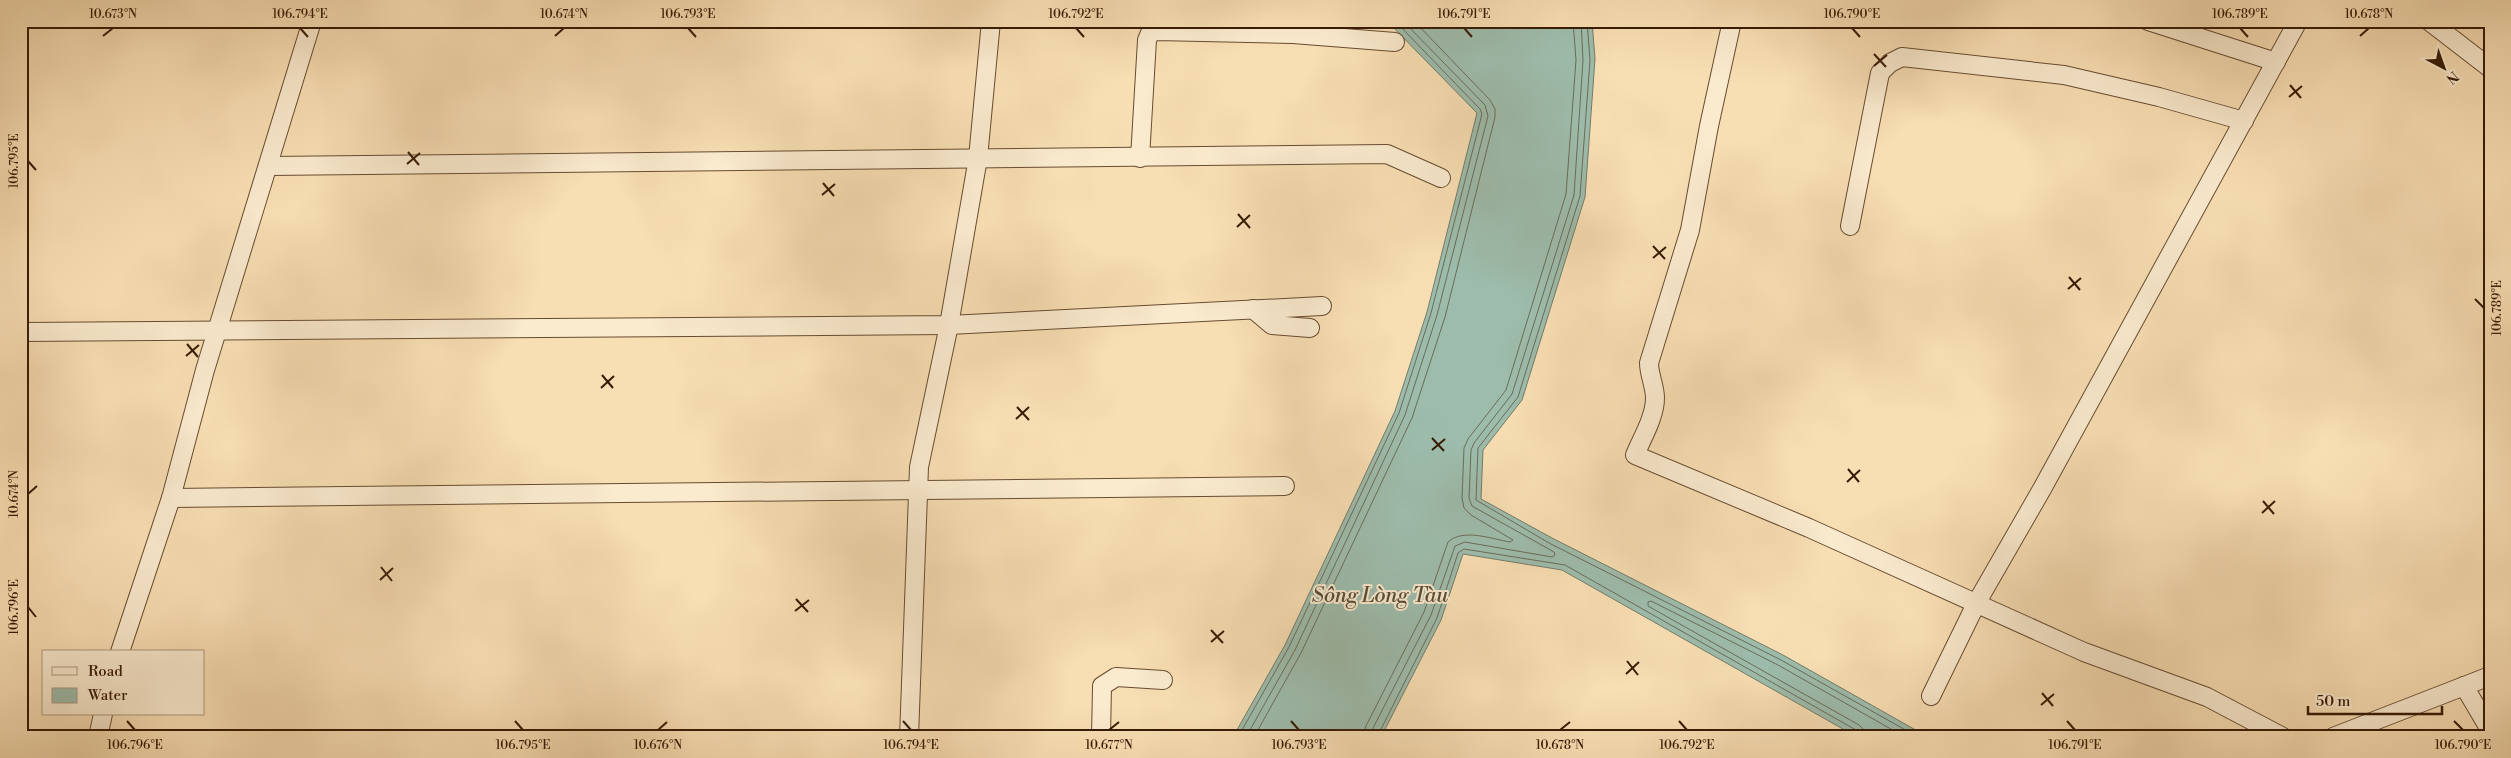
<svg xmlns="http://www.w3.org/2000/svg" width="2511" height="758" font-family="'Libre Bodoni',serif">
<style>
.water{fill:#9dbcac;stroke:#747c69}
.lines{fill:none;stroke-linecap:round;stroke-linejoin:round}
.shore{stroke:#6a6c58;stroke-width:1}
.minor-casing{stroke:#674c30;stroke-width:20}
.minor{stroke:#faeace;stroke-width:18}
.ticks{fill:none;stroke:#371b05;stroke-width:2}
.labels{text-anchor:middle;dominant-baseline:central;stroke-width:4;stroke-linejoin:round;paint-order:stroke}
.water-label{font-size:21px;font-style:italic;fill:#564b37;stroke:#faeace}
.neatline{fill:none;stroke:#371b05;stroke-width:2}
.ticks-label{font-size:12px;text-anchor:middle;fill:#371b05}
</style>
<rect width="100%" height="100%" fill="#f8deb3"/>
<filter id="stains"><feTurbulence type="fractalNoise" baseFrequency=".004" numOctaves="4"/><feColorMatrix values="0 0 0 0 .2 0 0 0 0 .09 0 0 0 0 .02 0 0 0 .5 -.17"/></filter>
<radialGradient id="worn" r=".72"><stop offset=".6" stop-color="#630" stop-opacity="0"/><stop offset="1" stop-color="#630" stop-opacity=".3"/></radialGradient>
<polygon class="water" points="1387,21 1592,21 1595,59 1585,197 1522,400 1483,450 1481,499 1552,538 1783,655 1928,737 1857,737 1562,570 1463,554 1441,620 1381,737 1233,737 1285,645 1395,411 1427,312 1477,113"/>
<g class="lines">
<g class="shore">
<polyline points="1587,21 1590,60 1580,196 1518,397 1478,448 1476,500 1549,543 1781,660 1918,737"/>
<polyline points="1238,737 1289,647 1399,413 1431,313 1482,114 1480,109 1395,21"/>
<polyline points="1246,737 1295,650 1405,415 1437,315 1488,116 1485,105 1403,21"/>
<polyline points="1254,737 1301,653 1412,418 1445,317 1495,117 1495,109 1490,100 1414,21"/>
<path d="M 1363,737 L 1366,726 L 1424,612 L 1448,542 C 1463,528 1492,539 1510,542 L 1513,540 L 1471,515 L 1464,508 L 1462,498 L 1464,448 L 1468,439 L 1506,390 L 1566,194 L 1576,60 L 1573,21"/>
<polyline points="1371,737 1372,730 1431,615 1455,546 1465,542 1552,557 1555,555 1554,552 1472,506 1469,498 1471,450 1474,443 1512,394 1574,195 1583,60 1581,21"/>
<polyline points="1377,737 1437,618 1458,553 1464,549 1565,565 1856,730 1859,737"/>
<polyline points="1865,737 1864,730 1859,725 1648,606 1648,602 1651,601 1778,665 1905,737"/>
</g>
<defs>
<g id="minor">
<path d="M 1732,21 L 1709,126 L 1690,230 L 1649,363 C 1649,375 1655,386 1655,398 C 1655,417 1642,438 1635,455 L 1809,528 L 2084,652 L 2207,697 L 2283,737"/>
<polyline points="2148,21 2276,62"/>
<polyline points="2429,21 2490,68"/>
<polyline points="1140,158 1147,40 1150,33 1156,31 1293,34 1395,42"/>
<polyline points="268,166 1387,154 1441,178"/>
<polyline points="1850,226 1880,73 1890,63 1902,57 2064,75 2159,97 2244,121"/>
<polyline points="1253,309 1272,325 1310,328"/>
<polyline points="21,332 949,325 1322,306"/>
<polyline points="171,498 1285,486"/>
<polyline points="120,652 171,498 205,370 312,21"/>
<polyline points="2464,686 2490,730"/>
<polyline points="1931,696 1977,602 2042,489 2298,21"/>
<polyline points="98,737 103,714"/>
<polyline points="909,737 919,467 949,325 978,158 991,21"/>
<polyline points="1101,737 1102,686 1116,677 1163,680"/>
<polyline points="2333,737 2490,676"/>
</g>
</defs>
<use href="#minor" class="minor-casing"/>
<use href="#minor" class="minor"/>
</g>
<path class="ticks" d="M 300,28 L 308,37M 688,28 L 696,37M 1076,28 L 1084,37M 1464,28 L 1472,37M 1852,28 L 1860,37M 2240,28 L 2248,37M 103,36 L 113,28M 555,36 L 564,28M 2360,36 L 2369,28M 1874,54 L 1886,67M 1874,66 L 1887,55M 2290,85 L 2301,98M 2289,97 L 2302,86M 408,152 L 419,165M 28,161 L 36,170M 407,164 L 420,153M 823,183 L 834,196M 822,195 L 835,184M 1238,214 L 1250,228M 1237,227 L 1250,215M 1653,246 L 1665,259M 1653,258 L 1666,247M 2069,277 L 2080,290M 2068,289 L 2081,278M 2475,299 L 2484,308M 187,344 L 198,357M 186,356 L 199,345M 602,375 L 613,388M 601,388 L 614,376M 1017,407 L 1029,420M 1016,419 L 1029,407M 1432,438 L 1444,451M 1432,450 L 1445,439M 1848,469 L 1859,482M 1847,482 L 1860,470M 28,494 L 37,486M 2263,501 L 2274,514M 2262,513 L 2275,501M 381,567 L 392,581M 380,580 L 393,568M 796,599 L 808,612M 28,607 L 36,617M 795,611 L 809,600M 1211,630 L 1223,643M 1211,642 L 1224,631M 1627,661 L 1638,675M 1626,674 L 1639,662M 2042,693 L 2053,706M 2041,705 L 2054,694M 127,721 L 135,730M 515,721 L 523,730M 903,721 L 911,730M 1291,721 L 1299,730M 1679,721 L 1687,730M 2067,721 L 2075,730M 2454,721 L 2463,730M 658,730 L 667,722M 1109,730 L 1119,722M 1560,730 L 1570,722"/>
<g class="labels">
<g class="water-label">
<text x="1380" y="596">Sông Lòng Tàu</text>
</g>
</g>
<rect width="2511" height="758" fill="none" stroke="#f8deb3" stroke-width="55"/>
<rect x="42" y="650" width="162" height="65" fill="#faeace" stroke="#ac977e"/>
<rect x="52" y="667" width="25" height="8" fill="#faeace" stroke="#ac977e"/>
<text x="88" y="676" font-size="15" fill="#371b05">Road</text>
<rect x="52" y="688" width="25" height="15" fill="#9dbcac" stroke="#ac977e"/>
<text x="88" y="700" font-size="15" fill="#371b05">Water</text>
<g transform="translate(2444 68) rotate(139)" stroke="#faeace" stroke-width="4" paint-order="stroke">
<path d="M0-4L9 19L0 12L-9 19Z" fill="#371b05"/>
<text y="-8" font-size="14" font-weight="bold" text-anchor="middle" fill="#371b05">N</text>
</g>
<path d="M2308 706v8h134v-8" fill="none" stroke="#371b05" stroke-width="2.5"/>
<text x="2316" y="706" font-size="15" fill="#371b05" stroke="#faeace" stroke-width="4" paint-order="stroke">50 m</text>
<rect x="28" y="28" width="2456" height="702" class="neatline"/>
<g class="ticks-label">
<text x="113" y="18">10.673°N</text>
<text x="300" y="18">106.794°E</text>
<text x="564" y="18">10.674°N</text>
<text x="688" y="18">106.793°E</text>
<text x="1076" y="18">106.792°E</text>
<text x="1464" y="18">106.791°E</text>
<text x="1852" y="18">106.790°E</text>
<text x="2240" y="18">106.789°E</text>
<text x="2369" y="18">10.678°N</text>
<text transform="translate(14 161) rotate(-90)" y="4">106.795°E</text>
<text transform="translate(2497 308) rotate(-90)" y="4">106.789°E</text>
<text transform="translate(14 494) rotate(-90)" y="4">10.674°N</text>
<text transform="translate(14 607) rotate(-90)" y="4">106.796°E</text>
<text x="135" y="749">106.796°E</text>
<text x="523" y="749">106.795°E</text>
<text x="658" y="749">10.676°N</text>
<text x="911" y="749">106.794°E</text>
<text x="1109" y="749">10.677°N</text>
<text x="1299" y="749">106.793°E</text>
<text x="1560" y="749">10.678°N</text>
<text x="1687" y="749">106.792°E</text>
<text x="2075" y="749">106.791°E</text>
<text x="2463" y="749">106.790°E</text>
</g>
<rect width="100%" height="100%" filter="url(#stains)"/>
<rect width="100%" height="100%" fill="url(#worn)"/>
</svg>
